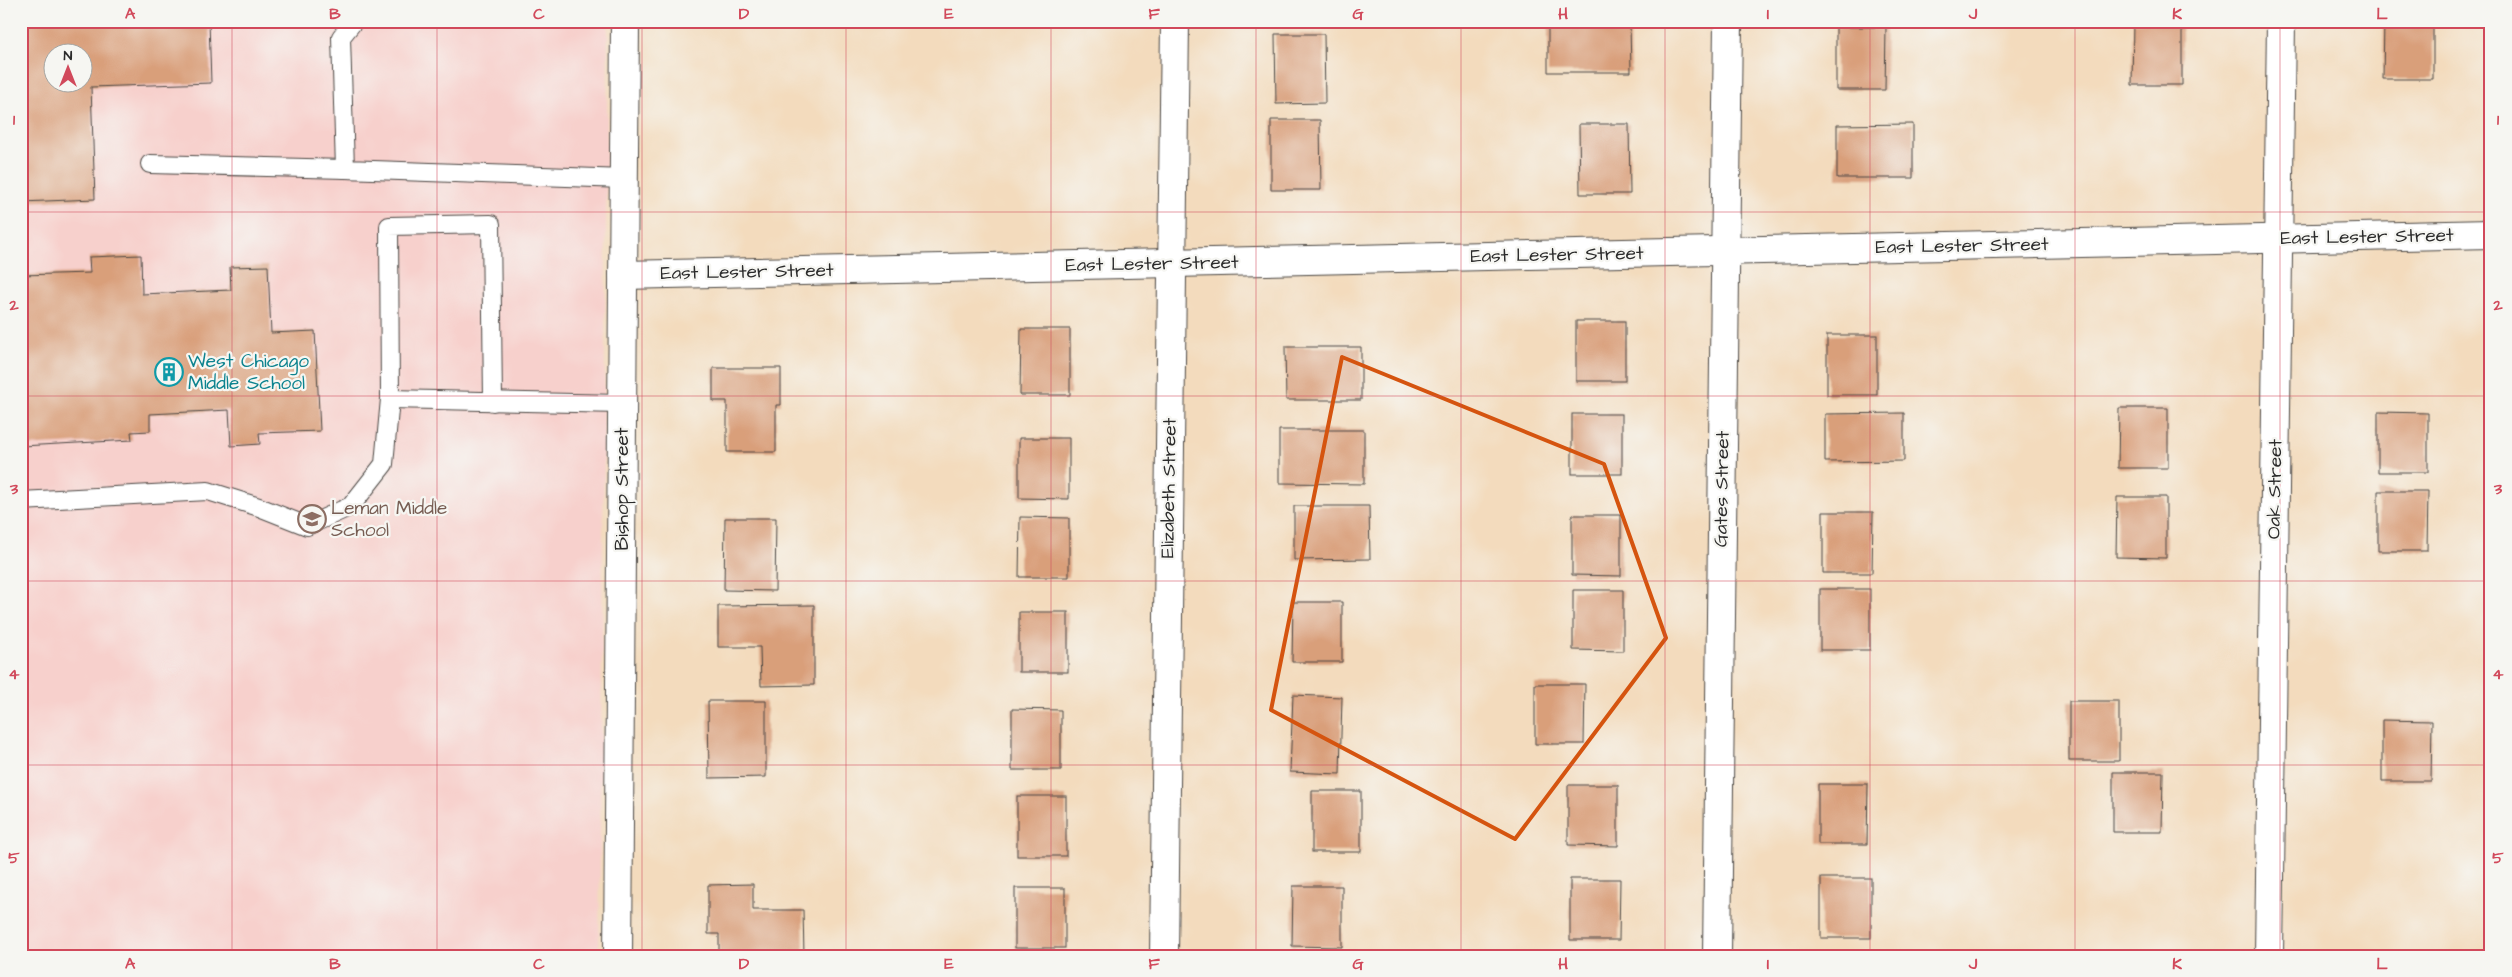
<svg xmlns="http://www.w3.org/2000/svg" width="2512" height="977" font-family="'Architects Daughter',sans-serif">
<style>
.built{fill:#f7d0cc;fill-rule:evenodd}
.building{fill:#d99f7a;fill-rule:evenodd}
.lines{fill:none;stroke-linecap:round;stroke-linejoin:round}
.lane-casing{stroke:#494541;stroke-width:20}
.street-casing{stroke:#494541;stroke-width:30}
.lane{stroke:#fff;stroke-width:18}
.street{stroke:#fff;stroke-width:28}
.marked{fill:none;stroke:#d5540f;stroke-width:4;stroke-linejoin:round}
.grid{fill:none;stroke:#d1495b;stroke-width:1;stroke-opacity:0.55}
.labels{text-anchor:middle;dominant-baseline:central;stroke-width:4.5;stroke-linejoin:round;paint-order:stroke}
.street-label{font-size:19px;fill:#2b2b2b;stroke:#f6f6f2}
.culture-label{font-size:19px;fill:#0d838f;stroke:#f6f6f2;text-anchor:start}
.education-label{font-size:19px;fill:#785e54;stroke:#f6f6f2;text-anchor:start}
.neatline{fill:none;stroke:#d1495b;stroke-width:2}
.grid-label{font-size:16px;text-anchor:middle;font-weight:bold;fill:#d1495b}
</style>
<rect width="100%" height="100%" fill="#f6f6f2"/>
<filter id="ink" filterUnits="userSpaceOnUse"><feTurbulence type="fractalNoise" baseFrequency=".02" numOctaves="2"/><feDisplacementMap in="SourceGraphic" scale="10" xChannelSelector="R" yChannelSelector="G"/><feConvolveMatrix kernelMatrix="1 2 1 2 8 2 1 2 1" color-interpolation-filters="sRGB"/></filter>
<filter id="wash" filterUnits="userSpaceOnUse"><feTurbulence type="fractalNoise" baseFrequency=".0096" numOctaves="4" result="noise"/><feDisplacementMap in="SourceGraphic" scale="20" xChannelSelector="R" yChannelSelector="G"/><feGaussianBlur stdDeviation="1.12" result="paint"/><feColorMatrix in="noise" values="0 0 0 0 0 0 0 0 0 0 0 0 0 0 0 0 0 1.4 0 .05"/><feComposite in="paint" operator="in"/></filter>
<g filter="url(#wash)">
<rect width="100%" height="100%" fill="#f3dbbd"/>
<path class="built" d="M 21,21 L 608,21 L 599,956 L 21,956 ZM 52,52 L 82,52 L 82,82 L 52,82 Z"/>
<g id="blocks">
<g class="building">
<path d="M 21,21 L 209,21 L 211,83 L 91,87 L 95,199 L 21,202 ZM 52,52 L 82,52 L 82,82 L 52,82 Z"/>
<polygon points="2384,21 2433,21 2433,79 2383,79"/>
<polygon points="2133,22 2182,22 2182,85 2132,85"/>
<polygon points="1548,23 1630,23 1631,72 1548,72"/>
<polygon points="1836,27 1886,27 1885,90 1836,90"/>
<polygon points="1275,34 1324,34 1325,103 1276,104"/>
<polygon points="1271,120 1320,120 1321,190 1271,190"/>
<polygon points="1579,124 1629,124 1630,194 1580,194"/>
<polygon points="1913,124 1913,178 1837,178 1837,125"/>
<polygon points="141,255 142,294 231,290 230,267 268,266 271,333 315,331 320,431 259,433 260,444 231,446 229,410 150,414 150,431 131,432 132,440 22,446 21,275 90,273 89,257"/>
<rect x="1576" y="321" width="49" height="60"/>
<polygon points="1021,329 1070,329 1070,395 1020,395"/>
<rect x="1827" y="335" width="50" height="60"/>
<polygon points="1285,347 1361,347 1361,400 1286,400"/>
<polygon points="713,368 781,368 781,405 776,405 776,452 727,452 727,401 713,401"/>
<polygon points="2119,408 2168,408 2168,468 2118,468"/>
<polygon points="2378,412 2428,413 2428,472 2378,472"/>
<polygon points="1904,413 1904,461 1825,462 1825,414"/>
<rect x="1572" y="414" width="50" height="60"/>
<polygon points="1279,430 1364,430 1364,484 1279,483"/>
<polygon points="1019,438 1069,438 1069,499 1019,498"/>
<polygon points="2378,491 2428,491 2427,551 2378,551"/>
<polygon points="2117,497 2166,497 2166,558 2116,557"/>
<polygon points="1294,506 1369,506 1370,559 1294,560"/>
<polygon points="1823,512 1873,512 1872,573 1823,573"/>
<polygon points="1572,515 1621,515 1621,576 1572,575"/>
<polygon points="1020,517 1069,518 1069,577 1019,577"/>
<polygon points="725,518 776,518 775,591 724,590"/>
<rect x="1820" y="589" width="50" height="61"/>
<polygon points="1573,590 1623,590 1623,651 1573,650"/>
<polygon points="1293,602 1342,602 1342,662 1292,662"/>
<polygon points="814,605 814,685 761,686 760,647 718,647 718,606"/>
<rect x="1019" y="612" width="49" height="60"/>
<polygon points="1535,684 1585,684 1584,744 1535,744"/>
<polygon points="1293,695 1342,697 1340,774 1290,772"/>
<polygon points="708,701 766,701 766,777 709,778"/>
<rect x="2069" y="701" width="50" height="60"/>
<polygon points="1012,709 1061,710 1061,770 1012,770"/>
<polygon points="2382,720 2432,721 2431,781 2382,781"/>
<polygon points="2113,772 2163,772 2162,832 2113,832"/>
<polygon points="1818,784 1868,784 1867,844 1818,844"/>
<polygon points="1568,785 1618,785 1618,846 1568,845"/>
<rect x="1312" y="791" width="49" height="61"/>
<rect x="1017" y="796" width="49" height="60"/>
<rect x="1821" y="878" width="50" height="60"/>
<polygon points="1570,879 1620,879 1619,940 1570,940"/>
<polygon points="753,884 753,910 803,910 804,956 719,956 719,934 708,934 708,885"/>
<polygon points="1293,886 1342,886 1342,947 1292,946"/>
<rect x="1015" y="888" width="50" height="60"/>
</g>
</g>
</g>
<g filter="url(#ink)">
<use href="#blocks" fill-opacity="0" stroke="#494541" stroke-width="1"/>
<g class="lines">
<defs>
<g id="lane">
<polyline points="354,21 341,37 345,169 624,179"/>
<polyline points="150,164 345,169"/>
<polyline points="390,399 622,404"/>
<polyline points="21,501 208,491 259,507 307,526 351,506 384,464 390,399 389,226 491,224 493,402"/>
</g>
<g id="street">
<polyline points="623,275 2491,234"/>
<polyline points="618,956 625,21"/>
<polyline points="1164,956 1175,21"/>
<polyline points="1717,956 1728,21"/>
<polyline points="2269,956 2281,21"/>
</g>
</defs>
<use href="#lane" class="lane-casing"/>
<use href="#street" class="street-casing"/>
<use href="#lane" class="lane"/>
<use href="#street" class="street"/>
</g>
</g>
<path class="marked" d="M 1342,357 L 1604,464 L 1666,638 L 1515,839 L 1271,710 Z"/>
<path class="grid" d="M 232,21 L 232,956M 437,21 L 437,956M 642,21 L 642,956M 846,21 L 846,956M 1051,21 L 1051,956M 1256,21 L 1256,956M 1461,21 L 1461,956M 1665,21 L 1665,956M 1870,21 L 1870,956M 2075,21 L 2075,956M 2280,21 L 2280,956M 21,212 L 2491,212M 21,396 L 2491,396M 21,581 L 2491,581M 21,765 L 2491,765"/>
<defs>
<symbol id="building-ring" viewBox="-11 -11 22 22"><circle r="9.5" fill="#f6f6f2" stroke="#0f9aa8" stroke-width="1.5"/><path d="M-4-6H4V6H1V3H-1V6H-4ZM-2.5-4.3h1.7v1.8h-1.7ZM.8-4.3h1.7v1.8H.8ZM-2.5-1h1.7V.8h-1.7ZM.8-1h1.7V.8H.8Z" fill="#0f9aa8"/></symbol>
<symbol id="school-ring" viewBox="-11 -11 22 22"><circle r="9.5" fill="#f6f6f2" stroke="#8d6e63" stroke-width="1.5"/><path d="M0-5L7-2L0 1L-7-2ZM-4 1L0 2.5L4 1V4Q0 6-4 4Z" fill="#8d6e63"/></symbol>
</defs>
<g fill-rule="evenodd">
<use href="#building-ring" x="153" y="356" width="32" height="32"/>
<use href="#school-ring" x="296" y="503" width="32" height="32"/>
</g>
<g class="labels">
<g class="street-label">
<text transform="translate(2367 237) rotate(-1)">East Lester Street</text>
<text transform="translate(1962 246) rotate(-1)">East Lester Street</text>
<text transform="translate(1557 255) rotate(-1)">East Lester Street</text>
<text transform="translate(1152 264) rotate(-1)">East Lester Street</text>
<text transform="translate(747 272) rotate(-1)">East Lester Street</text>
<text transform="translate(1169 488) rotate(-89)">Elizabeth Street</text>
<text transform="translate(622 489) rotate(-90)">Bishop Street</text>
<text transform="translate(1722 489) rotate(-89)">Gates Street</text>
<text transform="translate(2275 489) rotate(-89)">Oak Street</text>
</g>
<g class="culture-label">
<text x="188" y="361">West Chicago<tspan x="188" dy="22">Middle School</tspan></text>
</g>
<g class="education-label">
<text x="331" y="508">Leman Middle<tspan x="331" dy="22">School</tspan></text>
</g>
</g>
<rect width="2512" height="977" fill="none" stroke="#f6f6f2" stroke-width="55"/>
<g transform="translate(68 68)"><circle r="24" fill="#f6f6f2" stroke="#a5a5a2"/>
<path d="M0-4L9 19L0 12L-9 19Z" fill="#d1495b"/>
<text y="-8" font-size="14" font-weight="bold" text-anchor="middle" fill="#2b2b2b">N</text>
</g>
<rect x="28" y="28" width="2456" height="922" class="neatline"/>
<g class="grid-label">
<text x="130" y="19">A</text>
<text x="335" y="19">B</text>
<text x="539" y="19">C</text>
<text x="744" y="19">D</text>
<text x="949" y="19">E</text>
<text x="1154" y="19">F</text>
<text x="1358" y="19">G</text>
<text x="1563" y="19">H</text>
<text x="1768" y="19">I</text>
<text x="1973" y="19">J</text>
<text x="2177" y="19">K</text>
<text x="2382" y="19">L</text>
<text x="14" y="125">1</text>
<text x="2498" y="125">1</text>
<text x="14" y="310">2</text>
<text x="2498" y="310">2</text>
<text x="14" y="494">3</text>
<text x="2498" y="494">3</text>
<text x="14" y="679">4</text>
<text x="2498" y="679">4</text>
<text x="14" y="863">5</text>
<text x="2498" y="863">5</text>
<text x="130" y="969">A</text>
<text x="335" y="969">B</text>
<text x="539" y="969">C</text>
<text x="744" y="969">D</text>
<text x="949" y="969">E</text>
<text x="1154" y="969">F</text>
<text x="1358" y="969">G</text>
<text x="1563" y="969">H</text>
<text x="1768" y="969">I</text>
<text x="1973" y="969">J</text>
<text x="2177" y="969">K</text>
<text x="2382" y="969">L</text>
</g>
</svg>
